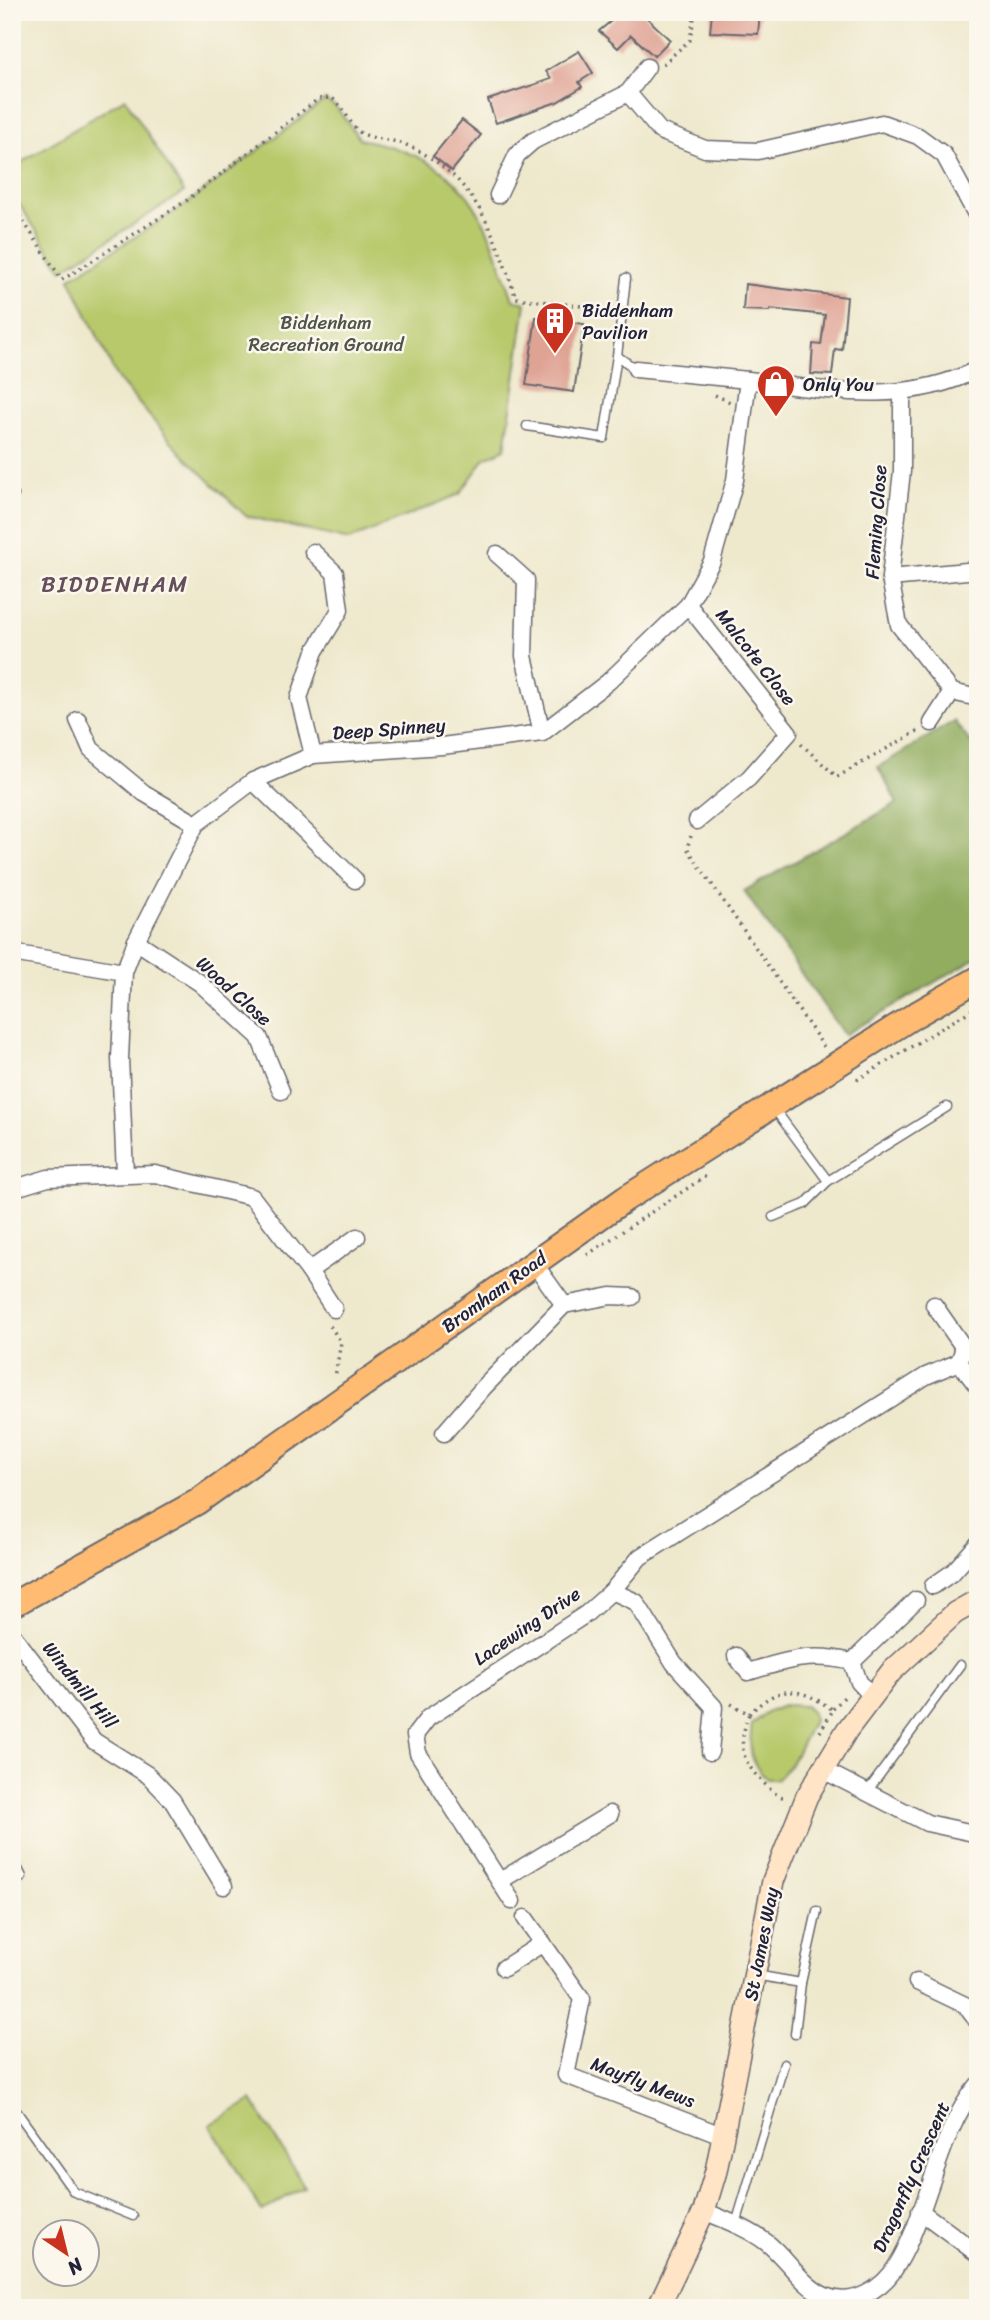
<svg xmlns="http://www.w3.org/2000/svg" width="990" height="2320" font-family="Sriracha,sans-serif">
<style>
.green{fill:#b8c96c;stroke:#6d7654;stroke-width:2}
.forest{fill:#92ad60;stroke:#5a684e;stroke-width:2}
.building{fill:#dfa394}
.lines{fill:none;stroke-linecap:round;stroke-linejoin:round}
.lane-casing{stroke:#69676e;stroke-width:11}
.street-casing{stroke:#69676e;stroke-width:19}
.secondary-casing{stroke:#69676e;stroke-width:24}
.primary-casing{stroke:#69676e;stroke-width:28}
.path{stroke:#69676e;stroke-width:3.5;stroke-dasharray:2 5;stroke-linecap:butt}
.lane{stroke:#fff;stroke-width:8}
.street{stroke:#fff;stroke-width:16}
.secondary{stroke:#ffe4c6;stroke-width:21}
.primary{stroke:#febb71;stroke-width:24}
.labels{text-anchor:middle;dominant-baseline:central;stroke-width:5;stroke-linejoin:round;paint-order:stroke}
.poi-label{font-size:19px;fill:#22223b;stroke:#fbf7ec;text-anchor:start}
.park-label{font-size:19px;fill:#4f544a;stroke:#fbf7ec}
.street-label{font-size:19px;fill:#22223b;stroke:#fbf7ec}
.quarter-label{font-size:23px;letter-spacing:2px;fill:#644f5a;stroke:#fbf7ec}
</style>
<rect width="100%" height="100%" fill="#fbf7ec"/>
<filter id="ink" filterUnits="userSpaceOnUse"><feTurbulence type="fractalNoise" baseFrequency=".0143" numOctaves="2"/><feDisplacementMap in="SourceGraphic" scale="14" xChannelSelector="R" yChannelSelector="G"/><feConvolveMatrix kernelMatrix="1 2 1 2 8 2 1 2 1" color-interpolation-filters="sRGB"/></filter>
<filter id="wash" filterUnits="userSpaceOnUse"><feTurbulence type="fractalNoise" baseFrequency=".00686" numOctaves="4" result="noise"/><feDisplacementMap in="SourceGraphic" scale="28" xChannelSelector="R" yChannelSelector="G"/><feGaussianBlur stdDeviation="1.57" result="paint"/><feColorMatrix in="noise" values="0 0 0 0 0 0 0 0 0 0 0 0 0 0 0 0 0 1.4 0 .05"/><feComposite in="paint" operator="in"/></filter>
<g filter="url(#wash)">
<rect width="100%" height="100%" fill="#eee8cc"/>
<g class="green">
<polygon points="125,98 184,192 62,270 12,193 12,168"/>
<path d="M 325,100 L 336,107 L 360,139 C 467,162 481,204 513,300 L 526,303 L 505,449 L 485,458 L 460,494 L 349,540 L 246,516 L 182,454 L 117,378 L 70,278 L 185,205 Z"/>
<path d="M 786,1705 L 805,1706 L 812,1713 L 813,1721 L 791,1764 L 777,1779 L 767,1779 C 748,1762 749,1748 752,1724 L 768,1712 Z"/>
<polygon points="252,2100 304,2186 262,2212 210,2125"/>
</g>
<polygon class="forest" points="954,721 978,752 978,957 844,1035 744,891 897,803 878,767"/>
<g id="blocks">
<g class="building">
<polygon points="622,12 641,12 670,40 654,56 631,35 618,48 599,31"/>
<polygon points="712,12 760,12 758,34 710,32"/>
<polygon points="579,51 593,73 579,82 582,87 557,102 496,123 488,100 551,79 546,71"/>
<polygon points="462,120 481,135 452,171 433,156"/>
<polygon points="745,284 847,297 842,350 835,349 832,375 811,374 813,344 821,345 825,315 770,309 770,311 743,310"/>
<polygon points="536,317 584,324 574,392 526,385"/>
</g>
</g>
</g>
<g filter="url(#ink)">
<use href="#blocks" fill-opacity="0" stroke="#69676e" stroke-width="2"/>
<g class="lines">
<defs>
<g id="lane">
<polyline points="626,278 617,356 636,369"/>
<polyline points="527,426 604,438 617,356"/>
<polyline points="12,496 14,495"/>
<polyline points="773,1107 828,1181 947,1107"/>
<polyline points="773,1217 805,1204 828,1181"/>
<polyline points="867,1792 960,1665"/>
<polyline points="12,1857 22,1877 12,1883"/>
<polyline points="755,1975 801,1983 795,2034"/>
<polyline points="801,1983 817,1911"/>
<polyline points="12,2105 74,2192 133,2216"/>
<polyline points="736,2224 784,2064"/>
</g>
<g id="street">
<polyline points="628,93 647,67"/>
<polyline points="498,195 517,155 533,141 628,93 660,131 705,149 758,151 882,123 918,136 944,155 978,218"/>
<polyline points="636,369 748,380"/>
<polyline points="902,393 902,471 890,578 899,625 952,692 978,698"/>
<polyline points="497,554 526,580 524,656 542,733"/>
<polyline points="890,578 978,570"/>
<polyline points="688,605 789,733 749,778 697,821"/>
<polyline points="78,720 91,749 144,793 196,824"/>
<polyline points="932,723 952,692"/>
<polyline points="313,755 299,698 315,651 340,610 335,573 313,552"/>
<polyline points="253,781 355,880"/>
<polyline points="136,941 200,983 259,1037 281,1091"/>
<polyline points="12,953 124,972"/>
<path d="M 125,1174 L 120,1058 L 124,972 L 136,941 L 196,824 L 253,781 L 313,755 L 442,746 L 542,733 L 608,682 L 688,605 L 712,561 L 735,480 L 748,380 C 826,390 904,407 978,369"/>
<polyline points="12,1189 48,1178 155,1174 252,1197 309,1271 357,1237"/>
<polyline points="309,1271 334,1309"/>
<polyline points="564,1305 611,1296 632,1297"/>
<polyline points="934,1305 964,1348 959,1362"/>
<polyline points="959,1362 978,1387"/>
<polyline points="444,1433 484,1387 564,1305 534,1263"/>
<polyline points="933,1586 953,1572 978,1544"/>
<polyline points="612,1591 636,1602 674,1663 714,1707 710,1752"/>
<polyline points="12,1634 94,1741 148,1775 172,1800 224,1886"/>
<path d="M 736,1656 L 748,1672 C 787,1660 811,1652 852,1662 L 916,1600"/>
<polyline points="852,1662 859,1682 872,1696"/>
<polyline points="823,1770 927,1823 978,1834"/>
<polyline points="500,1881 610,1814"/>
<polyline points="512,1901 418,1753 415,1735 428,1718 586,1614 612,1591 640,1557 926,1376 959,1362"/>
<polyline points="525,1918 582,1999 566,2075 724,2136"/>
<polyline points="504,1968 543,1943"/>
<polyline points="917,1982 965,2005 978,2022"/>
<path d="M 704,2211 C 725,2220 747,2228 766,2242 C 786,2257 801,2285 825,2296 C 852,2308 883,2289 897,2265 C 928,2215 939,2129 978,2085"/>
<polyline points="920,2211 978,2254"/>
</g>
<polyline id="secondary" points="658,2308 704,2211 716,2171 773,1881 807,1796 847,1730 891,1672 955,1613 978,1600"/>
<polyline id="primary" points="12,1605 197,1502 625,1199 915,1015 978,979"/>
</defs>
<use href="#lane" class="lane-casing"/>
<use href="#street" class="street-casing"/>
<use href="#secondary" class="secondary-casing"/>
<use href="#primary" class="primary-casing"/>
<g class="path">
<polyline points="663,64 690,40 695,12"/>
<path d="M 12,204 L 62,280 L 186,201 L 318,99 L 331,98 C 345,105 349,127 363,134 C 375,140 391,139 404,144 C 475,174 493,230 516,298 L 605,309 L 606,318"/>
<polyline points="715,395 730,402"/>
<polyline points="801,744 837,777 918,731"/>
<polyline points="691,836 687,848 824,1047"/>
<polyline points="857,1080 973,1009"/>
<polyline points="587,1255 709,1174"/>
<polyline points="330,1326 341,1342 335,1377"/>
<path d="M 731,1704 L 749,1714 C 737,1747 741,1762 767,1786 C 773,1792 779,1797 784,1797"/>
<polyline points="833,1709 847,1694"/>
<path d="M 749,1714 C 779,1684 799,1686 833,1710 L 820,1732"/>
</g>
<use href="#lane" class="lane"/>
<use href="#street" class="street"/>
<use href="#secondary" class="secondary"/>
<use href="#primary" class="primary"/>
</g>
</g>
<defs>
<symbol id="building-pin" viewBox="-11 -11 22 30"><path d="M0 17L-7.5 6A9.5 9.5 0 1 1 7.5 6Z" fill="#c8321e" stroke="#fbf7ec"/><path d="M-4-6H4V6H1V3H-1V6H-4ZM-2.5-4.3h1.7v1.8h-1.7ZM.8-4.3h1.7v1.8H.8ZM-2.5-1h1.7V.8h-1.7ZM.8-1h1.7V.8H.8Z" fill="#fff"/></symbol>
<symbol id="shop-pin" viewBox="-11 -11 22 30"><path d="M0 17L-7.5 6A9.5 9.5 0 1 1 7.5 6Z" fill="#c8321e" stroke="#fbf7ec"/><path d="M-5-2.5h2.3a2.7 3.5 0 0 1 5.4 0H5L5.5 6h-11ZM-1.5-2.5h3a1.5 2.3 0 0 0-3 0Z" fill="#fff"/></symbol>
</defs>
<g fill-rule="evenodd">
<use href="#building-pin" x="533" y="299" width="44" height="60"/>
<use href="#shop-pin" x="754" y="362" width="44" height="60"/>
</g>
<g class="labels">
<g class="poi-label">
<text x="582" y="310">Biddenham<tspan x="582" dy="22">Pavilion</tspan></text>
<text x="803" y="384">Only You</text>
</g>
<g class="park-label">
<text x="326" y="322">Biddenham<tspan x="326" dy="22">Recreation Ground</tspan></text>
</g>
<g class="street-label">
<text transform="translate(876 522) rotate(-86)">Fleming Close</text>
<text transform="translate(756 657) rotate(52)">Malcote Close</text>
<text transform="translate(389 729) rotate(-4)">Deep Spinney</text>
<text transform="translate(234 991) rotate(42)">Wood Close</text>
<text transform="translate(494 1292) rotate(-36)">Bromham Road</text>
<text transform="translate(527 1626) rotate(-34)">Lacewing Drive</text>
<text transform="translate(80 1685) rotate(51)">Windmill Hill</text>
<text transform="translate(761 1944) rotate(-79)">St James Way</text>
<text transform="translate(643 2082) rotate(21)">Mayfly Mews</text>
<text transform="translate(911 2177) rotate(-66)">Dragonfly Crescent</text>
</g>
<g class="quarter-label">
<text x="115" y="584">BIDDENHAM</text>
</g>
</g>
<rect width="990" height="2320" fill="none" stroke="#fbf7ec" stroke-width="42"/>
<g transform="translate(66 2253) rotate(145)"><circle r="33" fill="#fbf7ec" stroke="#a4a2a5" stroke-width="2"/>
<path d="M0-5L12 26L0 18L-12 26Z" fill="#c8321e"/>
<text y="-10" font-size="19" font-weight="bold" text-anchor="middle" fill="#22223b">N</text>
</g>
</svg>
